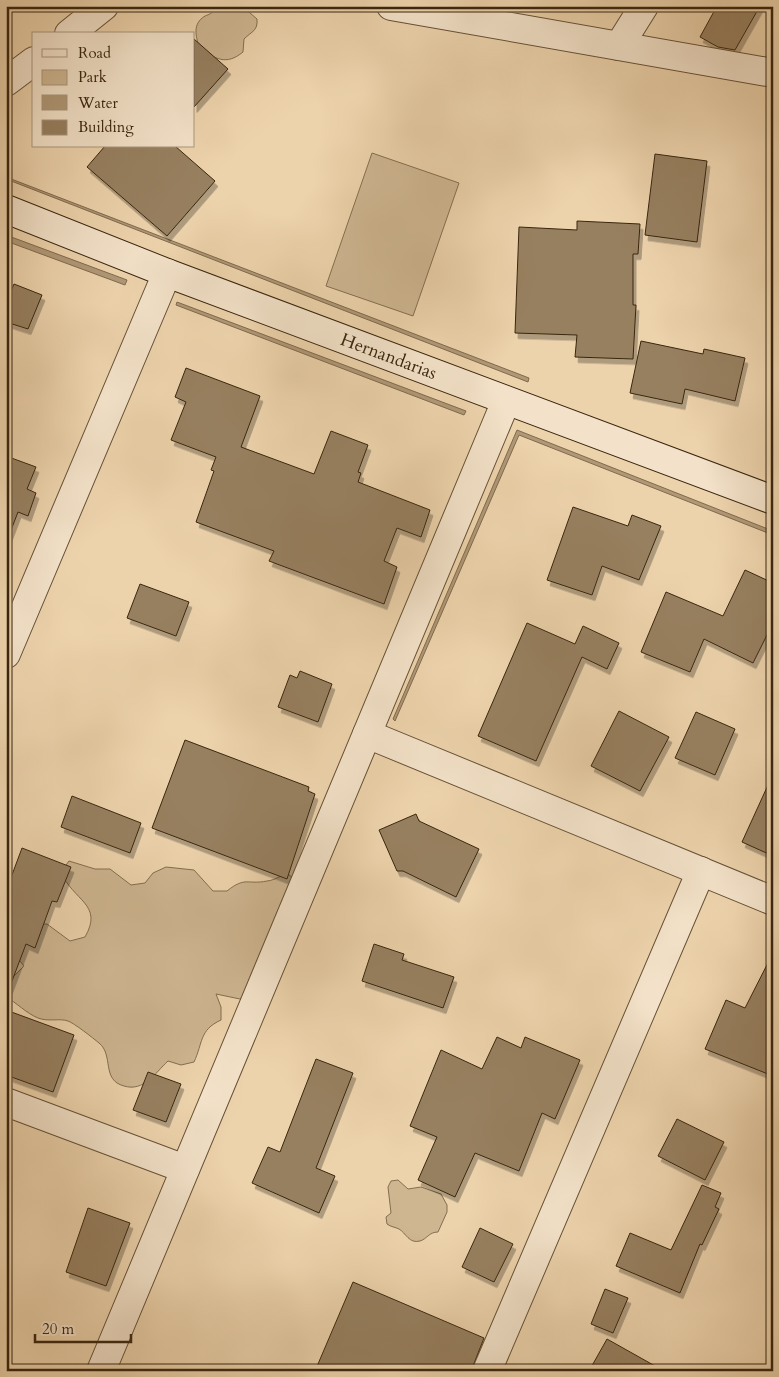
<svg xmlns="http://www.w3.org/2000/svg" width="779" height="1377" font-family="Cardo,serif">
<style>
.green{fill:#ceb691;stroke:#846e50}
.water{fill:#b09877;stroke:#806a4d}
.building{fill:#978061;stroke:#39260f;filter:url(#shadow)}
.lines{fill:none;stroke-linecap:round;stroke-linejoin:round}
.street-casing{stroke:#665136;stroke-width:30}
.secondary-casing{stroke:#39260f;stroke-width:30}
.street{stroke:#f3e2c9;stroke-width:28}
.secondary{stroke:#f3e2c9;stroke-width:28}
.labels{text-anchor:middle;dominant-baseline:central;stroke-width:4;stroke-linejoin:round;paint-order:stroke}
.street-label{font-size:18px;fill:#39260f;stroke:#f3e2c9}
</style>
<defs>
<filter id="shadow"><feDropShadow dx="3" dy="5.5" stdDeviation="0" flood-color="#0004"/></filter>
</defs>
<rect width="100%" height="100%" fill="#edd3ac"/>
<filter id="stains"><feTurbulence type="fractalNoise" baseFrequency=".004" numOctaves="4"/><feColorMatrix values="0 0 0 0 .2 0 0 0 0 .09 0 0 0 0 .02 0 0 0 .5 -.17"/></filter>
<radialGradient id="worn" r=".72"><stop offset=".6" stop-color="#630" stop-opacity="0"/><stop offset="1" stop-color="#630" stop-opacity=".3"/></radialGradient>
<g class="green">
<path d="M 226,6 L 242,6 L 257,19 C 258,31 252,31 244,39 L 243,52 C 226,66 215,59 199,47 C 196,36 192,24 205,16 C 210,14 211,14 215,9 Z"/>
<polygon points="372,153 459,183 413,316 326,286"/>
<path d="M 69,861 L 95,869 L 110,869 L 131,885 L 145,883 L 153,873 L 166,867 L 194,870 L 213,891 L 227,891 C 246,876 247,885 267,881 C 276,880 280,875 288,874 L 294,879 L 252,992 L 240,999 L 216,994 L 221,1007 L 221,1020 C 199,1030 203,1043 194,1062 L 181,1065 L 168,1061 C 155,1073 144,1092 124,1086 C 101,1080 114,1055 99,1043 C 93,1038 74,1023 68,1021 C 60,1018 48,1022 38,1018 C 26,1013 17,1003 6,997 L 6,984 L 24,966 L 16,956 L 33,924 L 47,924 L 70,941 L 85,937 C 104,904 73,901 61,872 Z"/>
<path d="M 398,1180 L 408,1189 L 421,1187 L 441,1194 L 447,1205 L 447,1212 L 438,1232 C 429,1232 427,1239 420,1241 C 409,1244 406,1233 399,1229 C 395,1227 391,1227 387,1224 L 386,1217 L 391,1213 L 388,1187 L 391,1181 Z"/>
</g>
<g class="water">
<polygon points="6,177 529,378 528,382 6,179"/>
<polygon points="6,235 127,280 125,285 6,241"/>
<polygon points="177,302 466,411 464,415 176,305"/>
<polygon points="517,430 773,531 773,535 519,435 395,721 393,719"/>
</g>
<g class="building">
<polygon points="717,6 760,6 735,50 718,47 700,37"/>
<polygon points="194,39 228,69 194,107"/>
<polygon points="105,146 175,146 215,181 167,236 87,167"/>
<polygon points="655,154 707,161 697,242 645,235"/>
<polygon points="577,221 640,224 638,254 633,254 633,305 636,305 633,359 575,357 577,335 515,333 519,227 577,230"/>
<polygon points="14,284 42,295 28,329 6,322 6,303"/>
<polygon points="641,341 703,354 704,349 745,358 735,401 685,389 682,404 630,393"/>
<polygon points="186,368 260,396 241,447 314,474 331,431 368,445 358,472 361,473 358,482 430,510 421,537 397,528 384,561 397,567 384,604 269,561 274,551 196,522 214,471 211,470 216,457 171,440 186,402 175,397"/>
<polygon points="6,456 36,467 27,489 36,493 28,516 18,512 8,538 6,538"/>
<polygon points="573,507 628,526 632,515 661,526 639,580 602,566 592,595 547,580"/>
<polygon points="745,570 773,583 773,623 753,663 704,639 690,672 641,652 666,592 723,616"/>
<polygon points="140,584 189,602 176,636 127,618"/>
<polygon points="527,623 575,644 583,626 619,643 607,669 582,657 536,761 478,736"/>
<polygon points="300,671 332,684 318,722 278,707 290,675 297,678"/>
<polygon points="619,711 669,737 640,791 591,766"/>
<polygon points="696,712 735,729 715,775 675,758"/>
<polygon points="185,740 309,787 308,791 315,794 287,879 152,828"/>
<polygon points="773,774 773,856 742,842"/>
<polygon points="72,796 141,823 130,853 61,827"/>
<polygon points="416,814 419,821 479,849 456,897 403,871 397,871 379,830"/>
<polygon points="22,848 71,867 57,902 52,901 35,948 26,944 9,989 6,989 6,891"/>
<polygon points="374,944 404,954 402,960 454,977 443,1008 362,981"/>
<polygon points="773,953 773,1076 705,1049 726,1000 745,1008"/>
<polygon points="6,1010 74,1035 53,1092 6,1075"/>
<polygon points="497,1037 521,1048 525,1037 580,1060 555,1119 542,1113 519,1171 475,1153 455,1197 418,1180 437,1137 410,1126 441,1050 482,1069"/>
<polygon points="316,1059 353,1073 316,1168 335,1176 319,1213 252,1183 268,1147 280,1152"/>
<polygon points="148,1072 181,1084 166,1122 133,1110"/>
<polygon points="677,1119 724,1142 705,1180 658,1156"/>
<polygon points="702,1185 721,1193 715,1207 719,1209 702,1245 700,1244 680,1293 616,1266 630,1233 671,1250"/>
<polygon points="88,1208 130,1223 106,1286 66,1272"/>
<polygon points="480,1228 513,1244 494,1282 462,1267"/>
<polygon points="353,1282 484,1338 471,1371 315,1371"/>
<polygon points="605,1289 628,1298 613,1333 591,1324"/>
<polygon points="607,1339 664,1371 589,1371"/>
</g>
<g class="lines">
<defs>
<g id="street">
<polyline points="391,6 773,73"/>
<polyline points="69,34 104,6"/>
<polyline points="619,46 644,6"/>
<polyline points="6,82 34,61"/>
<polyline points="6,654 167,273"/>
<polyline points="367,734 773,901"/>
<polyline points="6,1102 185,1169"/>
<polyline points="101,1371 506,401"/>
<polyline points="487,1371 701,871"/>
</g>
<g id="secondary">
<path id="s1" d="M 6,209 L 167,273 L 773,500"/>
</g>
</defs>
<use href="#street" class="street-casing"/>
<use href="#secondary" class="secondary-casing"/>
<use href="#street" class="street"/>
<use href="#secondary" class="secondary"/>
</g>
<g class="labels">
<g class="street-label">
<text stroke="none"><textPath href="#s1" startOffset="410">Hernandarias</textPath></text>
</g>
</g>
<rect width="779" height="1377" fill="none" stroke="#edd3ac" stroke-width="25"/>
<rect x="8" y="8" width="764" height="1362" fill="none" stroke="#39260f" stroke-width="2.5"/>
<rect x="12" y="12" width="754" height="1352" fill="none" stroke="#39260f"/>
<rect x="32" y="32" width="162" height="115" fill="#f3e2c9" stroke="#a9977f"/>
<rect x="42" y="49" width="25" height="8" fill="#f3e2c9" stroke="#a9977f"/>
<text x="78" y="58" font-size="15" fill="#39260f">Road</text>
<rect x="42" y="70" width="25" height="15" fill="#ceb691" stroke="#a9977f"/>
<text x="78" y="82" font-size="15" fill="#39260f">Park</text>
<rect x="42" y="95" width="25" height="15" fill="#b09877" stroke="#a9977f"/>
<text x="78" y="108" font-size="15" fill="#39260f">Water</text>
<rect x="42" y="120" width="25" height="15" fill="#978061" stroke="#a9977f"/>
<text x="78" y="132" font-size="15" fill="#39260f">Building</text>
<path d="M35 1334v8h96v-8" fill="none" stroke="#39260f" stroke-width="2.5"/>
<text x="42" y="1334" font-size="15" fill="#39260f" stroke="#f3e2c9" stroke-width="4" paint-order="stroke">20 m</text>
<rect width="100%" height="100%" filter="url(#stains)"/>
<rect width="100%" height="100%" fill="url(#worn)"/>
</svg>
